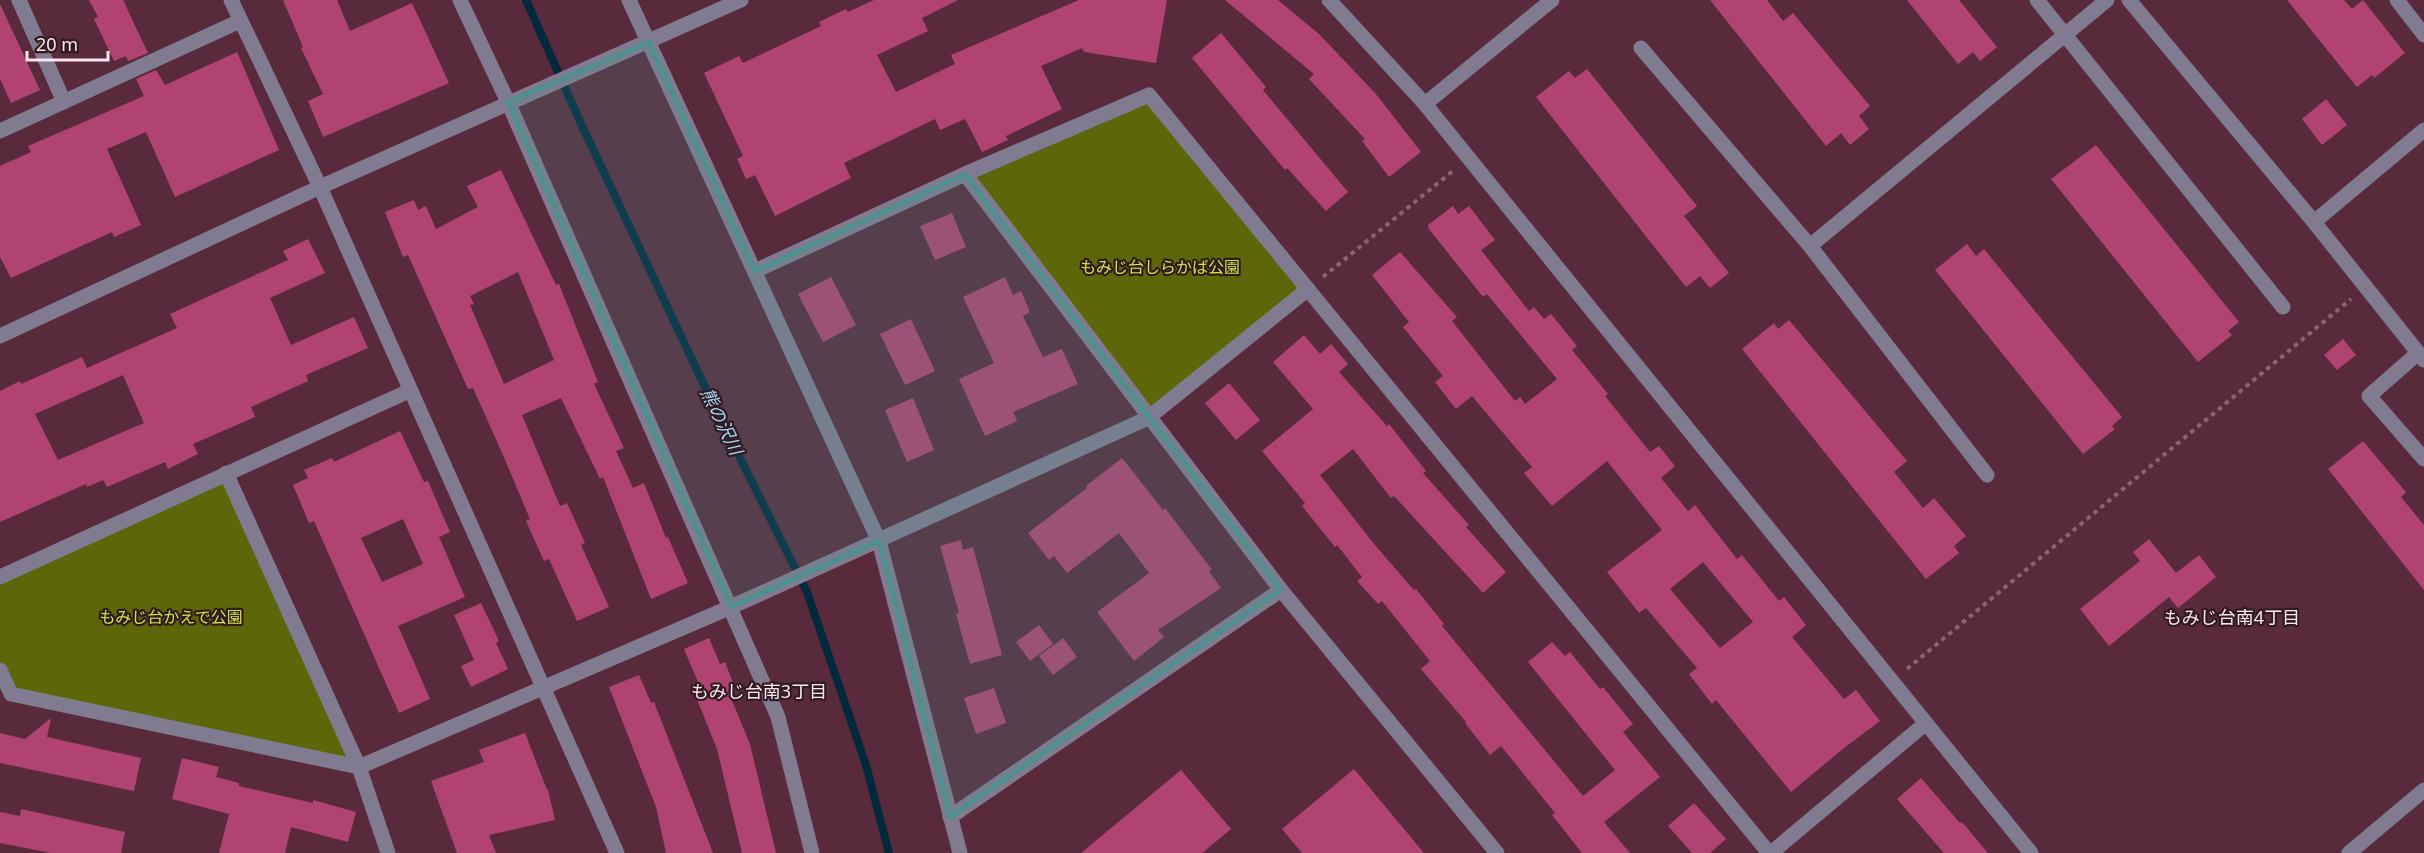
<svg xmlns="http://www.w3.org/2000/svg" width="2424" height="853" font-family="'Noto Sans','Noto Sans JP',sans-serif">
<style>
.green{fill:#5d670a}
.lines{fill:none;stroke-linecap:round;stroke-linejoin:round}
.stream{stroke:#00293e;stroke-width:8}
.building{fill:#b14372;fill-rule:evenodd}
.path{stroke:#8b6372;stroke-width:4;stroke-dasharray:4.5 4.5;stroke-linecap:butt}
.minor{stroke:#807b90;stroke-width:15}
.marked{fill:#4b928e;fill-opacity:0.2;stroke:#4b928e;stroke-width:4.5;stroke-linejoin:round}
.labels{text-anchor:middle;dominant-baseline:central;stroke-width:4.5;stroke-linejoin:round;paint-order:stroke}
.park-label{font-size:16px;fill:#d1e644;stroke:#311b23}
.water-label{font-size:18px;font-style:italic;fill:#a3d7f9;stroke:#311b23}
.neighbourhood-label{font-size:18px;fill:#ffe6ee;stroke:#311b23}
</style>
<rect width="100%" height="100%" fill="#592a3c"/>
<g class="green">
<polygon points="1149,95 1308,289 1148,418 965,174"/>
<polygon points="226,473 359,767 11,694 0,670 0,577"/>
</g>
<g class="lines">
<polyline class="stream" points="526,0 583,128 713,404 807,592 866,765 889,853"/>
</g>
<g class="building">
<polygon points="89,0 123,0 148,53 128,61 126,56 114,61 94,19 98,17"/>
<polygon points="283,0 337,0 350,31 412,3 449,83 323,137 308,101 323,94 301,48 303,47"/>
<polygon points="874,0 958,0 922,18 928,31 877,55 896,92 955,64 951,55 1079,0 1167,0 1156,63 1084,52 1082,48 1041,66 1062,109 1006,136 1008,140 982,152 965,119 940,130 935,119 844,163 851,178 775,216 755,175 746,179 737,159 743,156 704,73 739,56 743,63 821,26 819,22 846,9 848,12"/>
<polygon points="1225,0 1278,0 1319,34 1376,94 1421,152 1389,177 1362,141 1365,139 1309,79 1314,74"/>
<polygon points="1710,0 1767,0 1783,21 1793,13 1870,106 1859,116 1869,129 1850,145 1841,133 1826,146"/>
<polygon points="1907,0 1959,0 1997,47 1980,61 1973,52 1958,64"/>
<polygon points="2287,0 2344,0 2352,9 2363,0 2405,53 2374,78 2372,75 2357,87"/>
<polygon points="0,4 40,90 11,103 0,79"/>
<polygon points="1221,33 1266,87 1263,90 1348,192 1326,211 1287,168 1285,170 1192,58"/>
<polygon points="237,52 279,150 175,197 146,132 107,149 141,225 114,237 112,232 11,278 0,257 0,166 31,152 28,146 144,96 136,79 156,70 165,85"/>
<polygon points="1587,69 1697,206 1684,216 1729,273 1710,288 1700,276 1686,287 1536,97 1569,71 1575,78"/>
<polygon points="2326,99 2347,125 2322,145 2302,119"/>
<polygon points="2096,145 2239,322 2228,331 2232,335 2198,362 2051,179"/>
<path d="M 501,170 L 556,285 L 559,284 L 598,382 L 594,384 L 624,448 L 616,451 L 633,488 L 644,483 L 666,538 L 668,537 L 688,583 L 651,599 L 603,477 L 600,479 L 561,398 L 522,415 L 560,506 L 567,503 L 585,543 L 581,545 L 609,607 L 577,621 L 549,559 L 544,561 L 526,521 L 530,519 L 503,455 L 473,388 L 468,389 L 408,255 L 403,257 L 385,212 L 414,200 L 418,210 L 426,206 L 436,229 L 478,207 L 467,186 ZM 518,272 L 554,360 L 504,384 L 470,305 L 474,304 L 470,296 Z"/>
<path d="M 1453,206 L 1458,214 L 1469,206 L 1495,240 L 1481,250 L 1529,311 L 1534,307 L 1544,319 L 1551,314 L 1577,346 L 1572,350 L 1608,394 L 1605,396 L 1650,452 L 1659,446 L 1675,466 L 1661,478 L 1688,511 L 1695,505 L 1737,559 L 1742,555 L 1779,601 L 1784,597 L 1806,625 L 1792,637 L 1844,699 L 1856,690 L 1880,721 L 1844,748 L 1791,792 L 1716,700 L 1712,704 L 1689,674 L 1697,668 L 1646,608 L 1639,613 L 1607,572 L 1662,530 L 1607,461 L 1552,506 L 1524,473 L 1532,467 L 1472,396 L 1456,409 L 1435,382 L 1443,376 L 1403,327 L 1409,322 L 1372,275 L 1400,252 L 1457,317 L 1452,321 L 1515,401 L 1520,397 L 1525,404 L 1557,379 L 1487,294 L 1483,297 L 1429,229 L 1428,225 ZM 1703,562 L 1753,622 L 1720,648 L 1670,589 Z"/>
<polygon points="952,213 966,247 935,260 920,226"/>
<path d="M 308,239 L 325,273 L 270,298 L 291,345 L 354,317 L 368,348 L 306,375 L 308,381 L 251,407 L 255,417 L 193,444 L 198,454 L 168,469 L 165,462 L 107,487 L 103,480 L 87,487 L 86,484 L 0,522 L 0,391 L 20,381 L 21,384 L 82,357 L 87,368 L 177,328 L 170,314 L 288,260 L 283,251 ZM 123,375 L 144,423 L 58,460 L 35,414 Z"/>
<polygon points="1967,244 1976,256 1984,249 2122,417 2112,426 2115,429 2083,454 1935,270"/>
<polygon points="831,277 856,325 823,342 798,294"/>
<polygon points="1005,277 1013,295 1021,291 1030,312 1023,316 1043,357 1062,349 1078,384 1013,412 1017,421 985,436 959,379 994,363 963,297"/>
<polygon points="911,319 935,371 905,385 880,334"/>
<polygon points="1789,320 1907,461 1894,472 1923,508 1934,498 1966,536 1954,546 1959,553 1926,579 1742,349 1774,323 1778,329"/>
<polygon points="1304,335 1320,354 1331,344 1348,364 1339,372 1387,426 1389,424 1426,471 1423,473 1469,525 1466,527 1506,572 1483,593 1394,496 1391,498 1353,449 1320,475 1374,544 1414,590 1416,589 1444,624 1442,626 1583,796 1615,770 1528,662 1552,642 1565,656 1570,652 1600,689 1603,687 1633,724 1623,732 1660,777 1604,822 1630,853 1582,853 1552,815 1555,813 1501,746 1490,755 1465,723 1466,722 1421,669 1430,661 1382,601 1378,604 1357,581 1362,577 1337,545 1335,547 1302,506 1305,503 1262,451 1313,409 1273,362"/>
<polygon points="2343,339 2356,355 2337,370 2324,355"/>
<polygon points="1229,383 1260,420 1236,440 1205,403"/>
<polygon points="913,398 934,450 907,462 885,410"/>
<path d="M 400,431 L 424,482 L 428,481 L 450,532 L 439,537 L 465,597 L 398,626 L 430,699 L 399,713 L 314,521 L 309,523 L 293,485 L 308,478 L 304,470 L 332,458 L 334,462 ZM 403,519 L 423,564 L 382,582 L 361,538 Z"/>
<polygon points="2363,441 2406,492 2401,497 2424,525 2424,590 2328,469"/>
<polygon points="1122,458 1163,510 1165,508 1212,570 1209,571 1221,588 1158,630 1164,637 1134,661 1097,612 1149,573 1119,533 1067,573 1054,556 1049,560 1028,533 1087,488 1086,486"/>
<polygon points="2149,539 2176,573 2199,555 2216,577 2178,608 2169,597 2109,646 2080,609 2140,561 2133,552"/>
<polygon points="961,540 963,550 973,547 1002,655 970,664 956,614 959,613 940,546"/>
<polygon points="481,603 499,641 496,643 508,669 471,687 461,666 474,660 454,615"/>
<polygon points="1039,625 1053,644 1030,661 1016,642"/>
<polygon points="709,638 720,664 725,662 735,688 728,691 750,744 776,853 742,853 717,749 692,687 699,684 684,649"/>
<polygon points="1063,638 1077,657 1053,675 1039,656"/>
<polygon points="639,675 651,703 654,702 713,853 666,853 656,807 609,687"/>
<polygon points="994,688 1006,723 976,734 964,698"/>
<polygon points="51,718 47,737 141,758 134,791 0,763 0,733 25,739"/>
<polygon points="525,733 547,790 548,790 555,820 489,835 496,853 457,853 431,781 484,762 479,750"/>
<polygon points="182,758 219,767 216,777 239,783 239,786 313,803 313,800 356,812 348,842 291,827 285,853 219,853 229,814 172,799"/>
<polygon points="1354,769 1424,853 1302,853 1282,829"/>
<polygon points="1181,770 1231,829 1202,853 1081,853"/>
<polygon points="1921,778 1960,823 1962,822 1988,853 1944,853 1897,799"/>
<polygon points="1694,803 1726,839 1710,853 1692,853 1668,826"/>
<polygon points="21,809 125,832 121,853 51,853 0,843 0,812 20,816"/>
</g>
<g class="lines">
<g class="path">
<polyline points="1323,277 1454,170"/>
<polyline points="1907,669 2351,299"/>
</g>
<g class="minor">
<polyline points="19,0 64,102"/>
<polyline points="231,0 320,187 617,853"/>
<polyline points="460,0 508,102 778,717 812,853"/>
<polyline points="629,0 879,541 960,853"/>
<polyline points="1329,0 1425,104 2031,853"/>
<polyline points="2037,0 2283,307"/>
<polyline points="2129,0 2314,222 2424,360"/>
<polyline points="2397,0 2424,35"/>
<polyline points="1641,48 1810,246 1987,475"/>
<polyline points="1425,104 1552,0"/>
<polyline points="0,131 240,21"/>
<polyline points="965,174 1281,590 1497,853"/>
<polyline points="2314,222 2424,130"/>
<polyline points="1810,246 2107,0"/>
<polyline points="755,271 965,174 1149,95 1769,853"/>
<polyline points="0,336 320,187 741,0"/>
<polyline points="2418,353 2369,396 2424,459"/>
<polyline points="226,473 359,767 388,853"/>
<polyline points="0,577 409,391"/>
<polyline points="0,670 11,694 359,767 731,607 1148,418 1308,289"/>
<polyline points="950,817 1281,590"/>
<polyline points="1771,853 1926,723"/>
<polyline points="2349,853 2424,790"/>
</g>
</g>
<path class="marked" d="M 649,42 L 755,271 L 965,174 L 1281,590 L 950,817 L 879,541 L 731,607 L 508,102 Z"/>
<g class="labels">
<g class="park-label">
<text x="1160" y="267">もみじ台しらかば公園</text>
<text x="171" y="617">もみじ台かえで公園</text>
</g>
<g class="water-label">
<text transform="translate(722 421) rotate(64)">熊の沢川</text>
</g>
<g class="neighbourhood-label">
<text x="2232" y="617">もみじ台南4丁目</text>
<text x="759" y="691">もみじ台南3丁目</text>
</g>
</g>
<path d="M27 51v9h81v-9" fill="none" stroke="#ffe6ee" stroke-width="3"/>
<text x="36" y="51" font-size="18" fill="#ffe6ee" stroke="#311b23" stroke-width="4.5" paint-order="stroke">20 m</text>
</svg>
